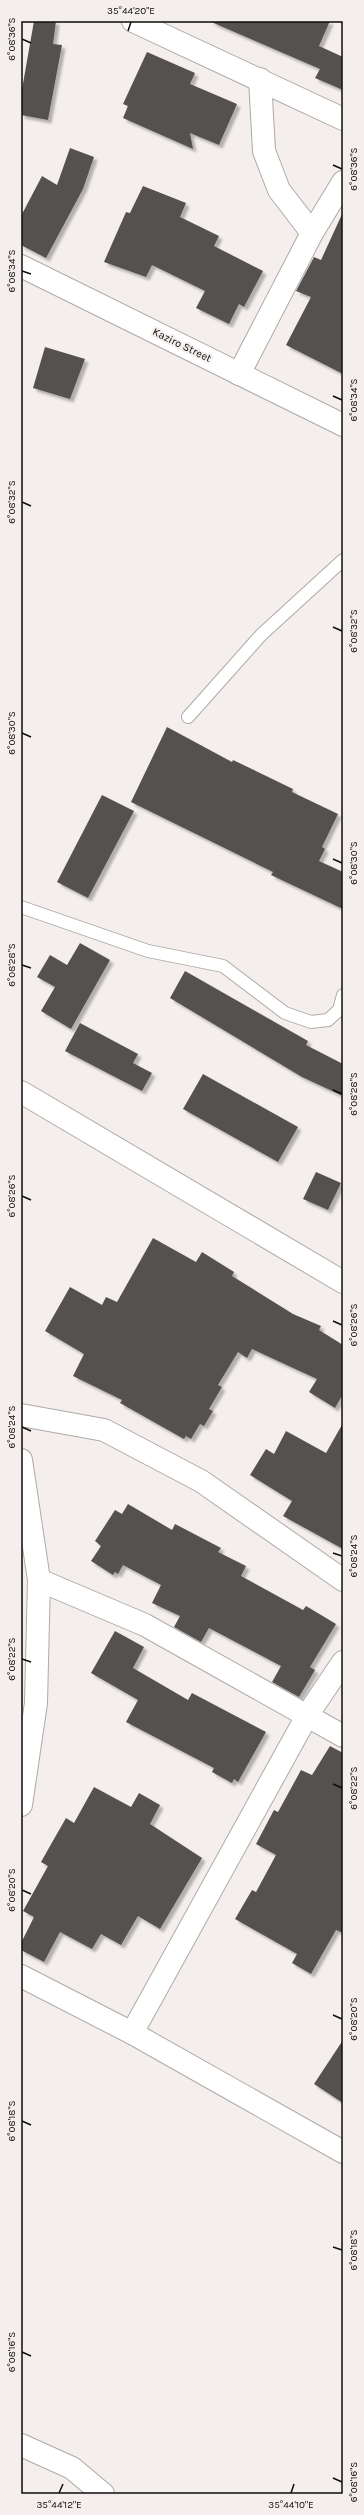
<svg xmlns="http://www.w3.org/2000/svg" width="364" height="2515" font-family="Karla,sans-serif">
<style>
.building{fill:#55514f;filter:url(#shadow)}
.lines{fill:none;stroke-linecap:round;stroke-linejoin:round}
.service-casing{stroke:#aeaaa7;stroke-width:14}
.minor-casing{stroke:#aeaaa7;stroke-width:24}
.service{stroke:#fff;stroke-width:12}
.minor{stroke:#fff;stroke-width:22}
.ticks{fill:none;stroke:#0d0c0b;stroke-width:1.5}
.labels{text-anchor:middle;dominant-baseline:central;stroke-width:4;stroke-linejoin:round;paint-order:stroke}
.street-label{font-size:11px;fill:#0d0c0b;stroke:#f4efec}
.neatline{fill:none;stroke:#0d0c0b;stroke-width:1.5}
.ticks-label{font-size:10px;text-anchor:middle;fill:#0d0c0b}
</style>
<defs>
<filter id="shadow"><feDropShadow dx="3.5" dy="3.5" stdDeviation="1" flood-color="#0004"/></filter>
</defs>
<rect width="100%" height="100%" fill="#f4efec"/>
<g class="building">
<polygon points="34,21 56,21 53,44 62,45 48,120 21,115 21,95"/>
<polygon points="209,21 330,21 319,46 343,57 343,90 315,78 320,69"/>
<polygon points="147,52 195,73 190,84 237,104 219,145 190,133 193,149 123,118 128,106 123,104"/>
<polygon points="70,148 94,157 83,189 46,258 21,245 21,216 42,176 57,185"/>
<polygon points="143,186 186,203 180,217 219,236 214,246 263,271 244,307 239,304 229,324 196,308 205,291 152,265 146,277 104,262 126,212 130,213"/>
<polygon points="343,212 343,374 286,345 311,297 296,291 314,257 321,260"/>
<polygon points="45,347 85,359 70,399 33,388"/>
<polygon points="167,727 232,762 233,760 293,789 292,792 338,814 322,847 325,849 319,861 343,872 343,909 271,875 273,872 131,802"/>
<polygon points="102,795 134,811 88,898 57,882"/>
<polygon points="80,943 110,960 71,1029 41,1011 55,987 37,977 50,955 67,965"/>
<polygon points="185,971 308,1041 306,1045 343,1064 343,1096 302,1077 170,998"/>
<polygon points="80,1023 138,1054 133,1063 152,1073 142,1091 65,1051"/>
<polygon points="203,1074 298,1127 278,1162 183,1109"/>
<polygon points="316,1172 341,1183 328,1210 303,1199"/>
<polygon points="153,1238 196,1262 202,1252 234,1272 232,1276 293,1314 321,1326 319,1330 343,1345 343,1394 335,1408 309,1392 317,1379 252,1349 247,1358 238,1352 218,1385 222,1387 209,1409 213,1411 204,1426 200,1424 191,1439 186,1436 184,1439 120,1403 122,1400 73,1376 84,1354 45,1331 70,1287 102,1305 106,1297 117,1302"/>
<polygon points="343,1423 343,1549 283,1516 292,1501 250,1475 266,1449 274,1454 286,1431 326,1453"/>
<polygon points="128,1504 172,1530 175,1524 221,1548 218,1552 246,1566 241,1576 303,1610 306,1606 336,1624 310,1667 315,1670 299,1697 272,1682 281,1666 209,1628 201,1642 174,1627 180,1616 152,1603 161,1585 123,1565 118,1574 115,1572 113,1575 91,1561 101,1546 95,1541 115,1510 122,1514"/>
<polygon points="115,1631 144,1647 133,1668 188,1700 192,1693 266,1732 238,1782 234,1779 232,1783 212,1772 214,1768 126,1722 138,1700 91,1673"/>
<polygon points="330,1746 343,1753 343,1933 336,1930 311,1974 292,1963 297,1954 235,1919 252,1890 256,1892 276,1855 256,1844 274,1810 278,1812 301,1770 312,1775"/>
<polygon points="94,1787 131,1807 139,1793 160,1805 150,1824 202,1858 160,1929 138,1916 121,1945 101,1934 92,1949 60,1932 44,1962 21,1950 21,1943 34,1917 23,1911 48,1866 41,1862 50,1846 66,1818 74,1823"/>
<polygon points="343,2040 343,2103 314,2084"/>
</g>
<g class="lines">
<defs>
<g id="service">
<polyline points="188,717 261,635 343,560"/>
<polyline points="21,907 148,951 223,966 285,1013 311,1022 328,1020 339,1010 343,995"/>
</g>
<g id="minor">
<polyline points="133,21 343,119"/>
<polyline points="260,79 264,151 279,190 312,233"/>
<polyline points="21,266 343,425"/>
<polyline points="239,374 312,233 343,182"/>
<polyline points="21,1092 343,1282"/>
<polyline points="21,1415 104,1430 201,1481 343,1580"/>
<polyline points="21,1460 39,1580 36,1703 21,1805"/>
<polyline points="39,1580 145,1625 343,1736"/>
<polyline points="21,1976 132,2033 343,2152"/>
<polyline points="132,2033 308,1714 343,1662"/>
<polyline points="21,2445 72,2468 103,2494"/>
</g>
</defs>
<use href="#service" class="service-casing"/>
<use href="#minor" class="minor-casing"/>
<use href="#service" class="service"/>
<use href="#minor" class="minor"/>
</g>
<path class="ticks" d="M 128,31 L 131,22M 22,39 L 31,43M 333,165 L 342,169M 22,271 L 31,274M 333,396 L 342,400M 22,502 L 31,506M 333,627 L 342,631M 22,733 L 31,737M 333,859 L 342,863M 22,965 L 31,968M 333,1090 L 342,1094M 22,1196 L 31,1200M 333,1321 L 342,1325M 22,1427 L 31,1431M 333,1553 L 342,1556M 22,1659 L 31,1662M 333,1784 L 342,1788M 22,1890 L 31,1894M 333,2015 L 342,2019M 22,2121 L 31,2125M 333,2247 L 342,2250M 22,2352 L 31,2356M 333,2478 L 342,2482M 59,2493 L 63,2484M 291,2493 L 294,2484"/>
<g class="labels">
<g class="street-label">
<text transform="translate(182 345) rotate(26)">Kaziro Street</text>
</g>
</g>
<rect width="364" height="2515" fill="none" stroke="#f4efec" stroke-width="44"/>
<rect x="22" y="22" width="320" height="2471" class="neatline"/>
<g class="ticks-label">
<text x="131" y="14">35°44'20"E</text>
<text transform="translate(11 39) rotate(-90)" y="4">6°08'36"S</text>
<text transform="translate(353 169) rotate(-90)" y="4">6°08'36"S</text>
<text transform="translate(11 271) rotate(-90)" y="4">6°08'34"S</text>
<text transform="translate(353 400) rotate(-90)" y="4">6°08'34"S</text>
<text transform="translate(11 502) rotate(-90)" y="4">6°08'32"S</text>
<text transform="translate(353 631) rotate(-90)" y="4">6°08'32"S</text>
<text transform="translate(11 733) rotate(-90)" y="4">6°08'30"S</text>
<text transform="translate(353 863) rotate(-90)" y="4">6°08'30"S</text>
<text transform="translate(11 965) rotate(-90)" y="4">6°08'28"S</text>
<text transform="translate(353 1094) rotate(-90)" y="4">6°08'28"S</text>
<text transform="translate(11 1196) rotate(-90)" y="4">6°08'26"S</text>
<text transform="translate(353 1325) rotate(-90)" y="4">6°08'26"S</text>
<text transform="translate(11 1427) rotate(-90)" y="4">6°08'24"S</text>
<text transform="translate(353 1556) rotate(-90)" y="4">6°08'24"S</text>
<text transform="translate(11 1659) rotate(-90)" y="4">6°08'22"S</text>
<text transform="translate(353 1788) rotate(-90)" y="4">6°08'22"S</text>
<text transform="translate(11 1890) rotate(-90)" y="4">6°08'20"S</text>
<text transform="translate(353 2019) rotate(-90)" y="4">6°08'20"S</text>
<text transform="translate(11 2121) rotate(-90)" y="4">6°08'18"S</text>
<text transform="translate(353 2250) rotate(-90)" y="4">6°08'18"S</text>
<text transform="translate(11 2352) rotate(-90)" y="4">6°08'16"S</text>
<text transform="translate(353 2482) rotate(-90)" y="4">6°08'16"S</text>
<text x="59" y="2508">35°44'12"E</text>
<text x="291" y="2508">35°44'10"E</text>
</g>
</svg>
